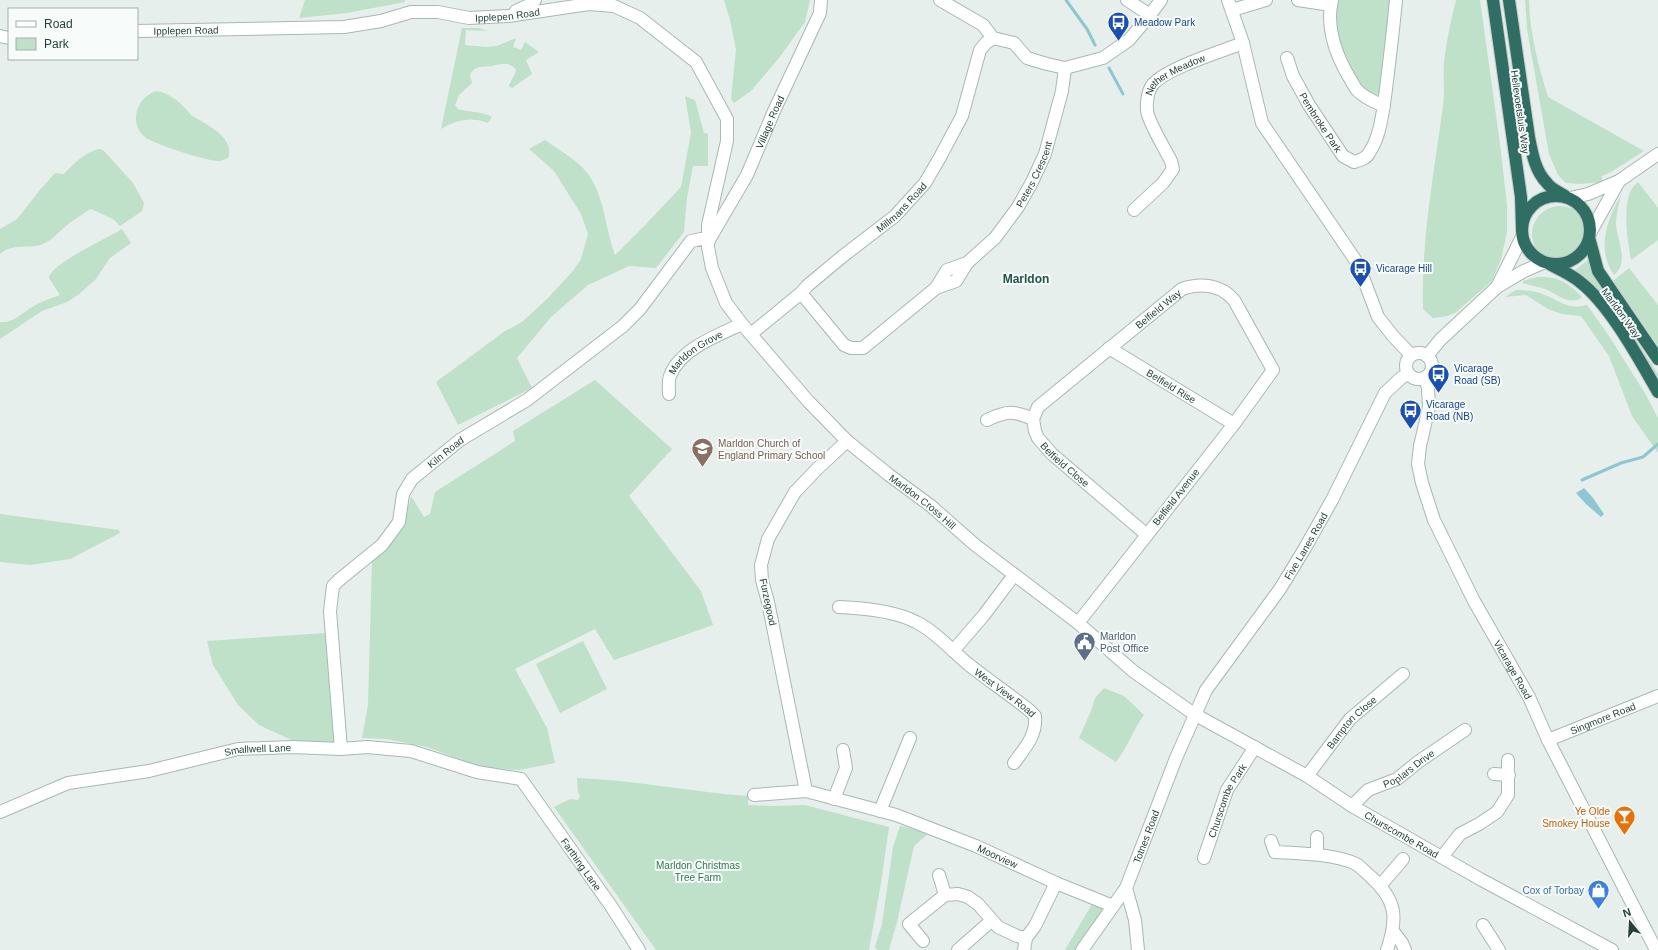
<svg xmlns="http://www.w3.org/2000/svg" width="1658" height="950" font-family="Arial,sans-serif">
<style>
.green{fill:#bfe0c9}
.water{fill:#8fc6d3}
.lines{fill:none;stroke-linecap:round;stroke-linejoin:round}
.stream{stroke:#8fc6d3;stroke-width:3}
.minor-casing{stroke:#a8b8b3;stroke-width:14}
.highway-casing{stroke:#c2cac8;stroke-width:14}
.minor{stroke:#fff;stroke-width:12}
.highway{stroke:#306e64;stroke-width:12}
.labels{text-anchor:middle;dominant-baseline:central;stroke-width:4;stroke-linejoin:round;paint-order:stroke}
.street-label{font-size:10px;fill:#24423b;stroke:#f7fbf9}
.transit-label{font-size:10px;fill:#164399;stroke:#f7fbf9;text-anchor:start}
.education-label{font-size:10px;fill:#785e54;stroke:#f7fbf9;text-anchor:start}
.service-label{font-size:10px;fill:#4e5e75;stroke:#f7fbf9;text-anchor:start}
.food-label{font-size:10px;fill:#c56008;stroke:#f7fbf9;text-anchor:end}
.park-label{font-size:10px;fill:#2e794e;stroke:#f7fbf9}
.shop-label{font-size:10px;fill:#366cbe;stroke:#f7fbf9;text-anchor:end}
.quarter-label{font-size:12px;font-weight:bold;fill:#20544a;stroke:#f7fbf9}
</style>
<rect width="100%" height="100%" fill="#e6efeb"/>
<g class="green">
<polygon points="305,0 405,0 405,2 347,13 299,18"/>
<polygon points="724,0 810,0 805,22 779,58 751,91 734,103 731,99 736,49 730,20"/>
<polygon points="1338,0 1391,0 1381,93 1374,96 1367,93 1348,69 1333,23"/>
<path d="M 1456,0 L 1480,0 L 1500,144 L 1507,205 L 1507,232 L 1501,259 L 1492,281 L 1455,313 L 1448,316 L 1433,318 L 1423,309 C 1421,241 1434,173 1443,106 C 1445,92 1443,77 1444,63 C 1446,42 1451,21 1456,0 Z"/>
<path d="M 1525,0 L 1529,0 C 1530,35 1538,64 1548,97 L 1644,151 L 1611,172 L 1602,176 L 1602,182 L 1581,184 L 1566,183 L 1558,175 L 1549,154 L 1527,29 Z"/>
<path d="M 462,28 L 479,28 L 488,31 L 466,30 L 465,45 L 487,47 L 497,46 L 516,38 L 513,47 L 521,50 L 525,42 L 539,52 L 526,60 L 532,74 L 512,88 L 510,87 L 509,85 L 515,74 L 516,70 C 510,61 500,64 492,66 C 483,67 473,65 470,76 L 472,83 L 459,95 L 455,105 L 458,109 C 468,112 484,112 492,117 L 488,123 C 471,116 456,120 441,129 Z"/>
<path d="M 156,91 C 167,92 177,100 185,108 C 187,110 189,113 191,115 C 205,124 233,135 229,157 C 226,159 222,161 218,161 C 210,162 151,143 145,137 C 128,123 137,97 156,91 Z"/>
<path d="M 685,96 L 695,100 L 704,133 L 708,134 L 708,166 L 693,166 L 687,198 L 684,232 L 656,268 L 629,266 L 588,285 L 551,317 L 517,358 L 532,388 L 458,425 L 436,382 L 505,331 L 522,322 L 547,299 L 573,271 L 581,259 L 588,234 L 581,214 L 554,171 L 529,149 L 545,140 C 557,149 571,156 582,167 C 605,190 604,226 615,255 L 648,222 L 681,187 L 691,133 Z"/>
<path d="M 100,149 L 104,151 L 133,183 L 144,203 L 142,211 L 120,226 L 113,219 L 91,209 C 83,214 74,219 67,225 C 60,231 53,239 45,243 C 30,251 16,241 0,254 L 0,229 L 17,219 L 40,190 L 55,173 L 64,174 C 73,164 86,151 100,149 Z"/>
<path d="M 1638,182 L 1658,208 L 1658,240 L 1631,260 C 1628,241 1619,195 1638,182 Z"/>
<path d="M 1621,195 C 1619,204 1616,215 1616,224 C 1617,242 1630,261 1614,275 C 1596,249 1607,220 1621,195 Z"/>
<circle cx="1560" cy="234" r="28"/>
<path d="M 122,229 L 131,243 L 110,258 L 96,279 L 78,295 L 67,302 L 42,311 L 0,339 L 0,322 C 13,324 23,312 34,306 C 42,301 52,298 60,295 L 49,278 C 50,264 108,238 122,229 Z"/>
<polygon points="1588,260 1592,270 1658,374 1658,381 1600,293 1575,270"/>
<polygon points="1629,268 1658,305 1658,346 1613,281"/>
<path d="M 1537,277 C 1559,276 1567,282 1582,297 C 1570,307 1556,293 1545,289 C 1538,286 1530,286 1523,283 L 1523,281 Z"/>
<path d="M 1516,290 C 1526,290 1536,291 1545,295 C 1562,302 1567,310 1587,305 L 1609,336 L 1646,395 L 1658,418 L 1658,453 L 1632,416 L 1609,356 L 1581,316 L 1562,314 L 1548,309 L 1526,295 L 1505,297 Z"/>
<polygon points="595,380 672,449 629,496 701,591 713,625 614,660 595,629 515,669 547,728 555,763 519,770 481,767 427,747 387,739 362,738 368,705 372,560 405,519 411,496 424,517 430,514 435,492 515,441 513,431"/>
<polygon points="0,514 119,530 120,533 70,559 30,565 0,562"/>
<polygon points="326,633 336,743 296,742 259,725 238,705 213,665 207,641"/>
<polygon points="583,641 607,689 560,713 536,664"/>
<path d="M 1104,688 L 1124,696 L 1144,715 C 1132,731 1128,747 1116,762 L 1079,738 L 1091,711 L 1095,698 Z"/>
<path d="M 577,778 C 634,780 691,792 748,796 L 748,805 L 773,806 L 805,805 L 889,827 L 881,883 L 869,950 L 656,950 L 554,807 L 570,799 L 578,800 L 580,796 L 578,792 Z"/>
<polygon points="900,826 929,833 914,846 897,922 889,950 877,950 875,947 882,924 893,847"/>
<polygon points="1092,904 1106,909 1076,950 1065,950"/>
</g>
<polygon class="water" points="1584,488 1593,498 1604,514 1601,517 1586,504 1576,493"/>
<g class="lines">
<g class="stream">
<polyline points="1066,0 1087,29 1095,45"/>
<polyline points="1109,68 1123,94"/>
<polyline points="1582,480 1621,463 1643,457 1658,444"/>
</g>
<defs>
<g id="minor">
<polyline points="940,0 983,25 993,38 1014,43 1027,58 1047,64 1065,68 1103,58 1129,40 1150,15"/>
<polyline points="1127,0 1150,15 1161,0"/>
<polyline points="1228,0 1243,43 1262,123 1358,264 1378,317 1393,336 1411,355"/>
<polyline points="1298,0 1331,5 1332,0"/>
<path d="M 1331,5 C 1327,31 1336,55 1349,77 C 1352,81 1354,87 1357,90 C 1364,98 1375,102 1384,106"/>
<polyline points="1232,10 1266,0"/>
<polyline points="516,11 531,4 535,0"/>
<path id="s1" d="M 137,31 L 344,27 L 381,21 L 411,12 L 438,12 L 469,18 L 508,16 L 589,4 L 614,6 L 640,18 L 696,62 L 727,119 L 727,141 L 708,225 L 708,247 L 712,268 L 726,303 L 742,324 L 808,401 L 847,441 L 889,475 L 931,506 L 974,544 L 1078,623 L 1133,671 L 1194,714 L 1307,776 L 1352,806 L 1480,879 L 1612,950"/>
<polyline points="0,36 9,38"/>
<path id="s2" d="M 1287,58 L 1293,76 L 1309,105 L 1343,156 L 1354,162 C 1360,160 1366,159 1369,153 C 1380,137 1382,116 1385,97 C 1389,65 1393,32 1396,0"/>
<polyline points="1570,198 1588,194 1619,181 1658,154"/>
<path id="s3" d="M 1134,210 L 1163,183 L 1173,169 L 1171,161 C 1166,151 1148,121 1147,111 C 1146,103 1148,90 1153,84 C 1169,67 1220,52 1243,43"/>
<polyline points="1590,233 1619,181"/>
<path id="s4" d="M 709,240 L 747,175 L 774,111 L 820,13 L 821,0"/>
<polyline points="1497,287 1522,237"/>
<path id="s5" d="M 936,288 L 947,270 L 967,263 L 995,238 L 1018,207 L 1032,182 L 1045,154 L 1062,91 L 1065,68"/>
<polyline points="801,293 844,345 851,348 863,348 936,288 956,281 967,263"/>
<path id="s6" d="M 751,334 L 801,293 L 807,286 L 843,256 L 895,216 L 925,183 L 939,159 L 962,116 L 980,50 L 986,43 L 993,38"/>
<path id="s7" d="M 1109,348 L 1234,424"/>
<circle cx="1419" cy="366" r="13"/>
<polyline points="1427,356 1440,340 1497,287 1524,271 1545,262"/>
<path id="s8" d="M 1425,378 L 1428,388 L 1429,407 L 1420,446 L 1418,464 L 1422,483 L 1434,520 L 1474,601 L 1529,697 L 1548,740 L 1655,948 L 1655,950"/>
<path id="s9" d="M 669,394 C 669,388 668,381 670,376 C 680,349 718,335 742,324"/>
<path id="s10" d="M 1033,419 L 1038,407 L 1182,289 C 1200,283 1220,284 1234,300 L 1273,370 L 1234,424 L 1078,623"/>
<path id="s11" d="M 987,420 C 1006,411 1013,410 1033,419 L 1035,431 L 1038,438 L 1052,454 L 1147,535"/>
<path id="s12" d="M 839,607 C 863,608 895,611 916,622 C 935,631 952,651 968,664 C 988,680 1009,694 1029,710 L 1035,716 C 1037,735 1025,748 1014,763"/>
<polyline points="953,651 984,615 1014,575"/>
<path id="s13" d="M 1548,740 L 1658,696"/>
<path id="s14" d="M 341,749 L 330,611 L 333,586 L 339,580 L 382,545 L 399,522 L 403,494 L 412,479 L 460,440 L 527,400 L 623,326 L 640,309 L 691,241 L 701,239 L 709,241"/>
<polyline points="1494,774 1509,775"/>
<path id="s15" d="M 1307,776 L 1350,719 L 1403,674"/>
<polyline points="806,791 768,602 762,580 761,565 768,539 795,492 817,469 847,441"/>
<path id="s16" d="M 754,795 L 806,791 L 896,815 L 976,846 L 1056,883 L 1113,906"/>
<polyline points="834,799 846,768 843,750"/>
<path id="s17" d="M 1352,806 L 1368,790 L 1397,779 L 1418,762 L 1465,730"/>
<polyline points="880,811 910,738"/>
<path id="s18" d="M 0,812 L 68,783 L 149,771 L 238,749 L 292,747 L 341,749 L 367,747 L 411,751 L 477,772 L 521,779 L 611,906 L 639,950"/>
<path d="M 1271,841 L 1275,852 C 1298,853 1335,854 1356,864 C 1361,867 1366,873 1370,876 C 1397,900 1398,918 1387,950"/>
<polyline points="1317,854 1317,837"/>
<polyline points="1442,857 1460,834 1479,824 1497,812 1508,795 1508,760"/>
<path id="s19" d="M 1204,858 L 1227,790 L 1255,747"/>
<polyline points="939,875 945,895"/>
<polyline points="1380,886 1403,859"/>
<polyline points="1126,888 1135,920 1138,950"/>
<polyline points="1483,925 1499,950"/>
<polyline points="1393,931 1402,943 1405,950"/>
<polyline points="923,941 909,924 945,895 958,894 968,897 978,904 998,927 1017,936 1026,938 1035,926 1056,883"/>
<polyline points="958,950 991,921"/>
<polyline points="1024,950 1026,938"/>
<path id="s20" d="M 1082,950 L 1126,888 L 1176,758 L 1206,690 L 1280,589 L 1305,548 L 1332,500 L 1385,393 L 1401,378 L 1408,374"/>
</g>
<g id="highway">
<polyline points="1493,0 1521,197 1522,228"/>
<path d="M 1509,0 L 1529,137 C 1532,153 1535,171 1547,183 C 1551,189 1559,192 1565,196"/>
<circle cx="1556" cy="230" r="34"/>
<polyline points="1590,241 1598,271 1658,359"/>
<path d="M 1551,265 C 1561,270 1572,275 1580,282 C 1610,305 1639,359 1658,392"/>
</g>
</defs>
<use href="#minor" class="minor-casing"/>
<use href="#highway" class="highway-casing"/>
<use href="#minor" class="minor"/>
<use href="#highway" class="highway"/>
</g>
<defs>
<symbol id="bus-pin" viewBox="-11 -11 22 30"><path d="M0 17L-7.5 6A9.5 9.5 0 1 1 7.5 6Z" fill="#1a4fb4" stroke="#f7fbf9"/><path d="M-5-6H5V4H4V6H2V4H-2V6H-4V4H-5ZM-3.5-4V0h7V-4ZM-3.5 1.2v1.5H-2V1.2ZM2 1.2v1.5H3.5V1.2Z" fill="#fff"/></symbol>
<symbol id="school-pin" viewBox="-11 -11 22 30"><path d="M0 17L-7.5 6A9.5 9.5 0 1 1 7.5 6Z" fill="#8d6e63" stroke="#f7fbf9"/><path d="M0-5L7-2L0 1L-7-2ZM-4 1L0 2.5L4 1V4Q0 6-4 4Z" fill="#fff"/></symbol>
<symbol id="civic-pin" viewBox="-11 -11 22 30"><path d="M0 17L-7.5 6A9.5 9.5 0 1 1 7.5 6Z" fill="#5c6f8a" stroke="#f7fbf9"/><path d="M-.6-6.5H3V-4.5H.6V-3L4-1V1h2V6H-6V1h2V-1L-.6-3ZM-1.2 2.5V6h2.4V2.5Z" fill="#fff"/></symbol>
<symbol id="bar-pin" viewBox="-11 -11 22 30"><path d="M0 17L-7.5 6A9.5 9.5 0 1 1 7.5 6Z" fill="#e8710a" stroke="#f7fbf9"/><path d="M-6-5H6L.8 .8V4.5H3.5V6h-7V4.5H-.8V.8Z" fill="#fff"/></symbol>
<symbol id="shop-pin" viewBox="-11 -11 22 30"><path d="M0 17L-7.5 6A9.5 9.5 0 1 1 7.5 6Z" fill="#3f7fe0" stroke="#f7fbf9"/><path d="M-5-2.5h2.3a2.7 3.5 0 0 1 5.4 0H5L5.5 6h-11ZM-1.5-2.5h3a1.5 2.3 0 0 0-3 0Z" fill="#fff"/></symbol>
</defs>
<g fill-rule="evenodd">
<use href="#bus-pin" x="1106" y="10" width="25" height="34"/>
<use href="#bus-pin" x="1348" y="256" width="25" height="34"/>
<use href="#bus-pin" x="1426" y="362" width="25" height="34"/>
<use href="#bus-pin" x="1398" y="398" width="25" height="34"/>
<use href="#school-pin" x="690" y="436" width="25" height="34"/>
<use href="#civic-pin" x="1072" y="630" width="25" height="34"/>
<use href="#bar-pin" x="1612" y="804" width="25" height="34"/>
<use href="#shop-pin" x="1586" y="878" width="25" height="34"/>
</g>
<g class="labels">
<g class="street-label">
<text stroke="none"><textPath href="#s1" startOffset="373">Ipplepen Road</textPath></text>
<text stroke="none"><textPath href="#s1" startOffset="49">Ipplepen Road</textPath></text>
<text stroke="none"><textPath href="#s3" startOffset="172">Nether Meadow</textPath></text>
<text transform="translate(1520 112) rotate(82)">Hellevoetsluis Way</text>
<text stroke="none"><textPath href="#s4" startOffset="133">Village Road</textPath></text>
<text stroke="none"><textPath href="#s2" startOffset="73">Pembroke Park</textPath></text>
<text stroke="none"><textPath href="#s5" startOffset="155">Peters Crescent</textPath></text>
<text stroke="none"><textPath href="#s6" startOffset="197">Millmans Road</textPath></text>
<text stroke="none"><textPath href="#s10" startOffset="168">Belfield Way</textPath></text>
<text transform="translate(1621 313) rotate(54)">Marldon Way</text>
<text stroke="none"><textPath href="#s9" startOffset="54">Marldon Grove</textPath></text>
<text stroke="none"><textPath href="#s7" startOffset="73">Belfield Rise</textPath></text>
<text stroke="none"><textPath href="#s14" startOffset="345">Kiln Road</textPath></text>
<text stroke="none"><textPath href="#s11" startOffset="106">Belfield Close</textPath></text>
<text transform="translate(1176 497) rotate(-52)">Belfield Avenue</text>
<text stroke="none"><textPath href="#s1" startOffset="1115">Marldon Cross Hill</textPath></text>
<text stroke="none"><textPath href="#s20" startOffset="465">Five Lanes Road</textPath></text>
<text transform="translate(768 602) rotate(78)">Furzegood</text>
<text stroke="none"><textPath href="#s8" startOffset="315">Vicarage Road</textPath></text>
<text stroke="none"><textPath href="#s12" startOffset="193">West View Road</textPath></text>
<text stroke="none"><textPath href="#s13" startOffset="59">Singmore Road</textPath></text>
<text stroke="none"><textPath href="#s15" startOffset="70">Bampton Close</textPath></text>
<text stroke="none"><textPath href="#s18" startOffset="267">Smallwell Lane</textPath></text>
<text stroke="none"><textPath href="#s17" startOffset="69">Poplars Drive</textPath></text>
<text stroke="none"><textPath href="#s19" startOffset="62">Churscombe Park</textPath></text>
<text stroke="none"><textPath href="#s1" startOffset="1700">Churscombe Road</textPath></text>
<text stroke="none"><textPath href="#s20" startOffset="131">Totnes Road</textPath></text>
<text stroke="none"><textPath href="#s16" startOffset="255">Moorview</textPath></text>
<text stroke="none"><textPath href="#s18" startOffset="639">Farthing Lane</textPath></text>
</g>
<g class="transit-label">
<text x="1134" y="22">Meadow Park</text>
<text x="1376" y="268">Vicarage Hill</text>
<text x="1454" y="368">Vicarage<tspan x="1454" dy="12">Road (SB)</tspan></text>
<text x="1426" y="404">Vicarage<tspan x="1426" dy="12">Road (NB)</tspan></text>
</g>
<g class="education-label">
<text x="718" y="443">Marldon Church of<tspan x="718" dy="12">England Primary School</tspan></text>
</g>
<g class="service-label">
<text x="1100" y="636">Marldon<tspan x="1100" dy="12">Post Office</tspan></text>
</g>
<g class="food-label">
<text x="1610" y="811">Ye Olde<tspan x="1610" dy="12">Smokey House</tspan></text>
</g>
<g class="park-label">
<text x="698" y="865">Marldon Christmas<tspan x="698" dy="12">Tree Farm</tspan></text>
</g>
<g class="shop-label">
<text x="1584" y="890">Cox of Torbay</text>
</g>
<g class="quarter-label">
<text x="1026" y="279">Marldon</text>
</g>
</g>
<rect x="8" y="8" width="130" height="52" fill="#f7fbf9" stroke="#a3b1ad"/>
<rect x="16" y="21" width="20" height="6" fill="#ffffff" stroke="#a3b1ad"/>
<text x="44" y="28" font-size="12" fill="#24423b">Road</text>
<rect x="16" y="38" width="20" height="12" fill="#bfe0c9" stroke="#a3b1ad"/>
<text x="44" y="48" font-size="12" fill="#24423b">Park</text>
<g transform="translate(1630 922) rotate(342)" stroke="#f7fbf9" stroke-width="3" paint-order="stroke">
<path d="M0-3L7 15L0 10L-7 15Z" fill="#24423b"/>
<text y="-6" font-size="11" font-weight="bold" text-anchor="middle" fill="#24423b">N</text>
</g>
</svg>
